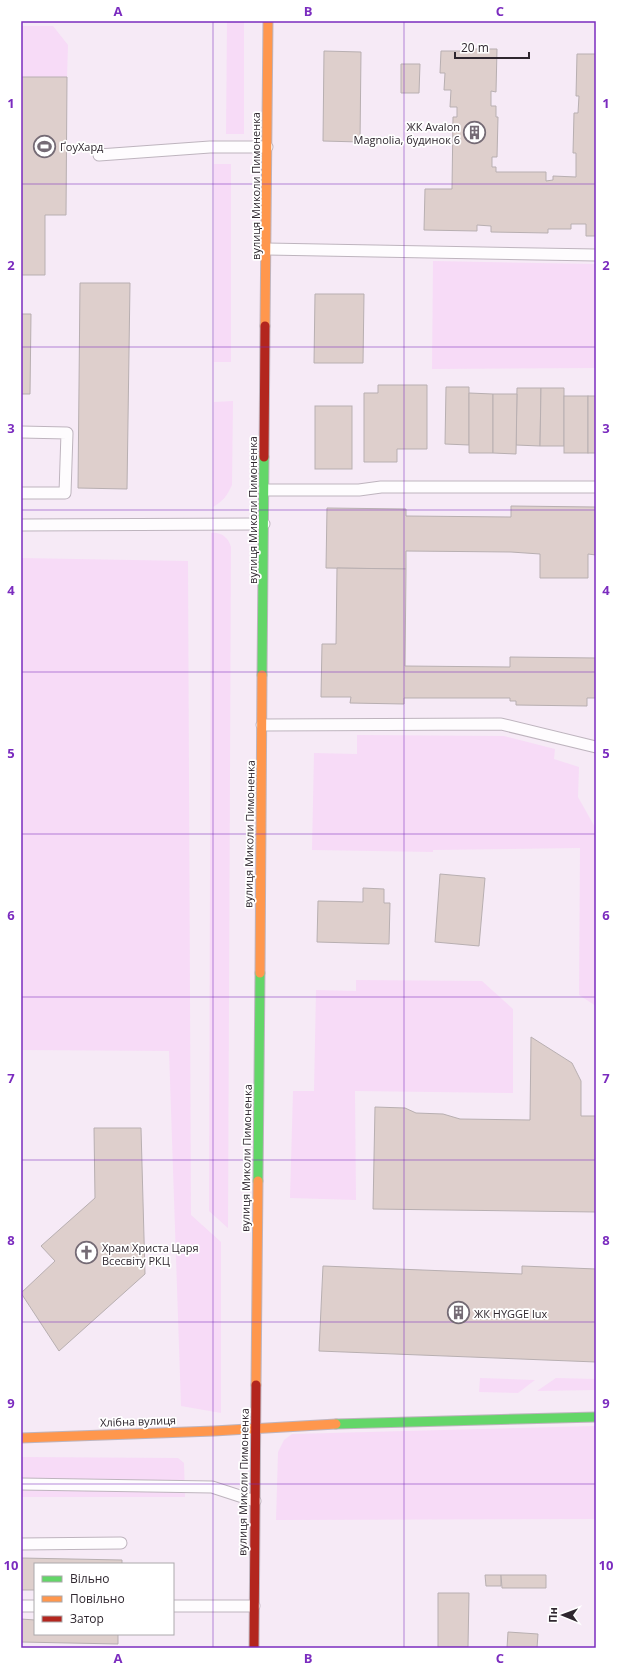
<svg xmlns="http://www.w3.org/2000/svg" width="617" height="1669" font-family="'Open Sans',sans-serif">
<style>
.green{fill:#f7dbf7}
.building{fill:#decfcc;stroke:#b8afb1}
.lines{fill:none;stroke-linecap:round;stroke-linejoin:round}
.lane-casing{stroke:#beb4be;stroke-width:13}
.fast-casing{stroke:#beb4be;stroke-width:11}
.slow-casing{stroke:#beb4be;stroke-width:11}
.jam-casing{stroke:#beb4be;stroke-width:11}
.lane{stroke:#fefcfe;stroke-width:11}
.fast{stroke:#63d668;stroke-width:9}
.slow{stroke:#ff974d;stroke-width:9}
.jam{stroke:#b3261e;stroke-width:9}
.grid{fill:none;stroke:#7b2cbf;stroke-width:1;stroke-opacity:0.55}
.labels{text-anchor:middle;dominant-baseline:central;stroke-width:3.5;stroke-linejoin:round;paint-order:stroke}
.poi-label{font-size:11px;fill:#2f272f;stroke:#fff;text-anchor:start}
.street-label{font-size:11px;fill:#2f272f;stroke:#fff}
.neatline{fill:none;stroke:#7b2cbf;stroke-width:1.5}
.grid-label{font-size:13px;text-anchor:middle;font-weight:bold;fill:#7b2cbf}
</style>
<rect width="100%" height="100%" fill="#f6eaf6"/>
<g class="green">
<polygon points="227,21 244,21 244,134 226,134"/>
<polygon points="21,26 53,26 68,45 67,77 21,77"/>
<rect x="214" y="164" width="17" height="198"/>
<polygon points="433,261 596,264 596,368 432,369"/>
<path d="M 233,401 L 232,485 C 227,496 223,501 213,507 L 214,402 Z"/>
<path d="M 211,533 C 221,532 228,537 231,547 L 228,1228 L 209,1211 Z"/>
<polygon points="21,558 188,561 191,1215 221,1242 221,1413 181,1406 169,1051 21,1050"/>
<polygon points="357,735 504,736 555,749 554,759 579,767 578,797 596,829 596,1006 579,995 580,848 433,850 433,852 312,850 314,753 357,754"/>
<polygon points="356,980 482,981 513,1009 513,1093 355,1091 356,1200 290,1198 293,1091 314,1091 316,990 356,991"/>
<polygon points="480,1378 535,1380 518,1393 479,1392"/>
<polygon points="556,1378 596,1379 596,1390 537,1391"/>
<polygon points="596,1426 596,1519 276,1520 278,1452 284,1440 292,1434"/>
<polygon points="21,1457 178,1458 184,1463 185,1497 21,1497"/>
</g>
<g class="building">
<polygon points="474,49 497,49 496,92 491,91 491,106 496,106 496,117 498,117 497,157 492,157 492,167 496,167 496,172 546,172 546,181 553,180 553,176 576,177 576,153 573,153 574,113 578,113 579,96 576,96 577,54 596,54 596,236 586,236 586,224 571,224 571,229 548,229 548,233 491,232 491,226 477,225 477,231 424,230 425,189 452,189 453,117 457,117 457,107 450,107 451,90 444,90 445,73 440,73 441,51 474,51"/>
<polygon points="324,51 361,52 360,142 323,141"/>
<polygon points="401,64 420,64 419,93 401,93"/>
<polygon points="21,77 67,77 66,215 45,215 45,275 21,275"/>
<polygon points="80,283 130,283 127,489 78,488"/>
<polygon points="315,294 364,294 363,363 314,363"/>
<polygon points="21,314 31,314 30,394 21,394"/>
<polygon points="378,385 427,385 427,449 397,449 397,462 364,462 364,393 378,393"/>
<polygon points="446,387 469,387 469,445 445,444"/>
<polygon points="517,388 541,388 540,446 516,445"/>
<polygon points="541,388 564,388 564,446 540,446"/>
<polygon points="469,393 493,394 493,453 469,453"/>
<polygon points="493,394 517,394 516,454 493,453"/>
<rect x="564" y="396" width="24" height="57"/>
<rect x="588" y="396" width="8" height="57"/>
<rect x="315" y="406" width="37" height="63"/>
<polygon points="511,506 596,507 596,555 588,554 588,578 540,578 540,554 511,552 406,551 406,569 326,568 327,508 406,509 406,516 511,517"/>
<polygon points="337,568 406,569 405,666 510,667 510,657 596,658 596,698 587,698 587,706 516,705 516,701 510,701 510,698 404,698 404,704 350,703 351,697 321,697 322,644 336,644"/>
<polygon points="440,874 485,878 479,946 435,942"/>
<polygon points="363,888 384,889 384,903 390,903 389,944 317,942 318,901 363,902"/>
<polygon points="531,1037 572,1063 581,1081 581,1116 596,1116 596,1212 373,1209 375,1107 405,1108 416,1113 443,1114 460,1119 530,1120"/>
<polygon points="94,1128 141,1128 145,1274 59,1351 21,1293 55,1261 41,1246 95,1198"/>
<polygon points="323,1266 522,1274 522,1266 596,1269 596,1362 319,1351"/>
<polygon points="21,1558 122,1560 122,1564 35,1564 35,1590 21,1590"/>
<polygon points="485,1575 501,1575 501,1586 486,1586"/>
<polygon points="501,1575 546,1575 546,1588 502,1588"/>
<polygon points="438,1593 469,1593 468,1647 438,1647"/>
<polygon points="21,1619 35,1620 35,1634 118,1634 118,1644 21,1642"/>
<polygon points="508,1632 538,1634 537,1648 507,1648"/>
</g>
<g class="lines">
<defs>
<g id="lane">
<polyline points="99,155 210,147 267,147"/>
<polyline points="267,249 596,255"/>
<polyline points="21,432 67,433 65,493 21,493"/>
<polyline points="264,490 359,490 381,487 596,487"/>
<polyline points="21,525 264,524"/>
<polyline points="262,725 501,724 596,747"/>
<polyline points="21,1484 212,1487 255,1501"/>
<polyline points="21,1544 121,1543"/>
<polyline points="21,1606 35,1606"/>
<polyline points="173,1606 254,1606"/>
</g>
<g id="fast">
<polyline points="262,675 264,457"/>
<polyline points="258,1181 260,973"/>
<polyline points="336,1424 596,1417"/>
</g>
<g id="slow">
<polyline points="265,326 268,21"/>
<polyline points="260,973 262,675"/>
<polyline points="256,1385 258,1181"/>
<polyline points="21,1438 214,1431 336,1424"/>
</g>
<g id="jam">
<polyline points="264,457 265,326"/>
<polyline points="254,1648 256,1385"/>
</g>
</defs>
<use href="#lane" class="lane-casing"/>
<use href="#fast" class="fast-casing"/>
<use href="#slow" class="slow-casing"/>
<use href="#jam" class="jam-casing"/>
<use href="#lane" class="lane"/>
<use href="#fast" class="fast"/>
<use href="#slow" class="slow"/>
<use href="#jam" class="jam"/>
</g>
<path class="grid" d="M 213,21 L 213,1648M 404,21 L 404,1648M 21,184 L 596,184M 21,347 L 596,347M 21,510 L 596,510M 21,672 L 596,672M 21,834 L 596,834M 21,997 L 596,997M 21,1160 L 596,1160M 21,1322 L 596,1322M 21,1484 L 596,1484"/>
<defs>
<symbol id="building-ring" viewBox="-11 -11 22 22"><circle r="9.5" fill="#fff" stroke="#756b75" stroke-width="1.5"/><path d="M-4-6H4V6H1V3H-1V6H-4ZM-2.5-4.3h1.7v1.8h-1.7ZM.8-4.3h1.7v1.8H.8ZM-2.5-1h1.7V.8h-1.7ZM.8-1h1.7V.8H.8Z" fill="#756b75"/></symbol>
<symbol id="stadium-ring" viewBox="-11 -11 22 22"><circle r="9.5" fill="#fff" stroke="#756b75" stroke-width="1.5"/><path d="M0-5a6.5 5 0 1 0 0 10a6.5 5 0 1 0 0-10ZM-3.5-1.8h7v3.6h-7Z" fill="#756b75"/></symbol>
<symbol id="church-ring" viewBox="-11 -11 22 22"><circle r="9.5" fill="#fff" stroke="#756b75" stroke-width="1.5"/><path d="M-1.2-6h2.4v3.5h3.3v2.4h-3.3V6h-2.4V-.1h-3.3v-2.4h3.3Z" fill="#756b75"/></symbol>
</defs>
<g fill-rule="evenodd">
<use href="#building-ring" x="462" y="120" width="25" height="25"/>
<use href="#stadium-ring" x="32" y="134" width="25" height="25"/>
<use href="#church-ring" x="74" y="1240" width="25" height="25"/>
<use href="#building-ring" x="446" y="1300" width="25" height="25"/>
</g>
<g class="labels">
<g class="poi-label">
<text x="460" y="126" text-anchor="end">ЖК Avalon<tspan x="460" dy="13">Magnolia, будинок 6</tspan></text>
<text x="60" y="146">ҐоуХард</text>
<text x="102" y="1247">Храм Христа Царя<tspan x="102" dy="13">Всесвіту РКЦ</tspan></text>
<text x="474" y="1313">ЖК HYGGE lux</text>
</g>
<g class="street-label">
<text transform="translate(255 186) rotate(-90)">вулиця Миколи Пимоненка</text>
<text transform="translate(252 510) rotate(-90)">вулиця Миколи Пимоненка</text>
<text transform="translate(249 834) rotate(-89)">вулиця Миколи Пимоненка</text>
<text transform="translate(246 1158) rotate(-89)">вулиця Миколи Пимоненка</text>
<text transform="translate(138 1421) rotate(-2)">Хлібна вулиця</text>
<text transform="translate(243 1482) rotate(-89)">вулиця Миколи Пимоненка</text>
</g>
</g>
<rect width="617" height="1669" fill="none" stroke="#ffffff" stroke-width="44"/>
<rect x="34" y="1563" width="140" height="72" fill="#ffffff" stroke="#aca9ac"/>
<rect x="42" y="1576" width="20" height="6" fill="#63d668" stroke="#aca9ac"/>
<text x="70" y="1583" font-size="12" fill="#2f272f">Вільно</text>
<rect x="42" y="1596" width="20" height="6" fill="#ff974d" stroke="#aca9ac"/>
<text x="70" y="1603" font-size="12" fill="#2f272f">Повільно</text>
<rect x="42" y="1616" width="20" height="6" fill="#b3261e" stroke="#aca9ac"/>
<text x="70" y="1623" font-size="12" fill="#2f272f">Затор</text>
<g transform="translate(563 1615) rotate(271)" stroke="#ffffff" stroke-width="3" paint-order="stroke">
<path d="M0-3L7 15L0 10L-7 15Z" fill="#2f272f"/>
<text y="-6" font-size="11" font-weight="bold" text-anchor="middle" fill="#2f272f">Пн</text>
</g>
<path d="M455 52v6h74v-6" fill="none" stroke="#2f272f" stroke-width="2"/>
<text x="461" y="52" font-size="12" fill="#2f272f" stroke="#ffffff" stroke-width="3" paint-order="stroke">20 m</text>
<rect x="22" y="22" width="573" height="1625" class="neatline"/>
<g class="grid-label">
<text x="118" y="16">A</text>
<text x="308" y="16">B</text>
<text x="500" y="16">C</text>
<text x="11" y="108">1</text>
<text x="606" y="108">1</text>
<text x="11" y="270">2</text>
<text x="606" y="270">2</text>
<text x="11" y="433">3</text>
<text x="606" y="433">3</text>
<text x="11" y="595">4</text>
<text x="606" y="595">4</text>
<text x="11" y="758">5</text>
<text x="606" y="758">5</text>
<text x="11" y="920">6</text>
<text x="606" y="920">6</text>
<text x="11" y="1083">7</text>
<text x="606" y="1083">7</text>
<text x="11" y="1245">8</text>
<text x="606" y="1245">8</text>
<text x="11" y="1408">9</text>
<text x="606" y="1408">9</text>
<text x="11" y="1570">10</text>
<text x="606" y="1570">10</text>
<text x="118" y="1663">A</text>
<text x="308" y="1663">B</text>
<text x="500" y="1663">C</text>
</g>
</svg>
